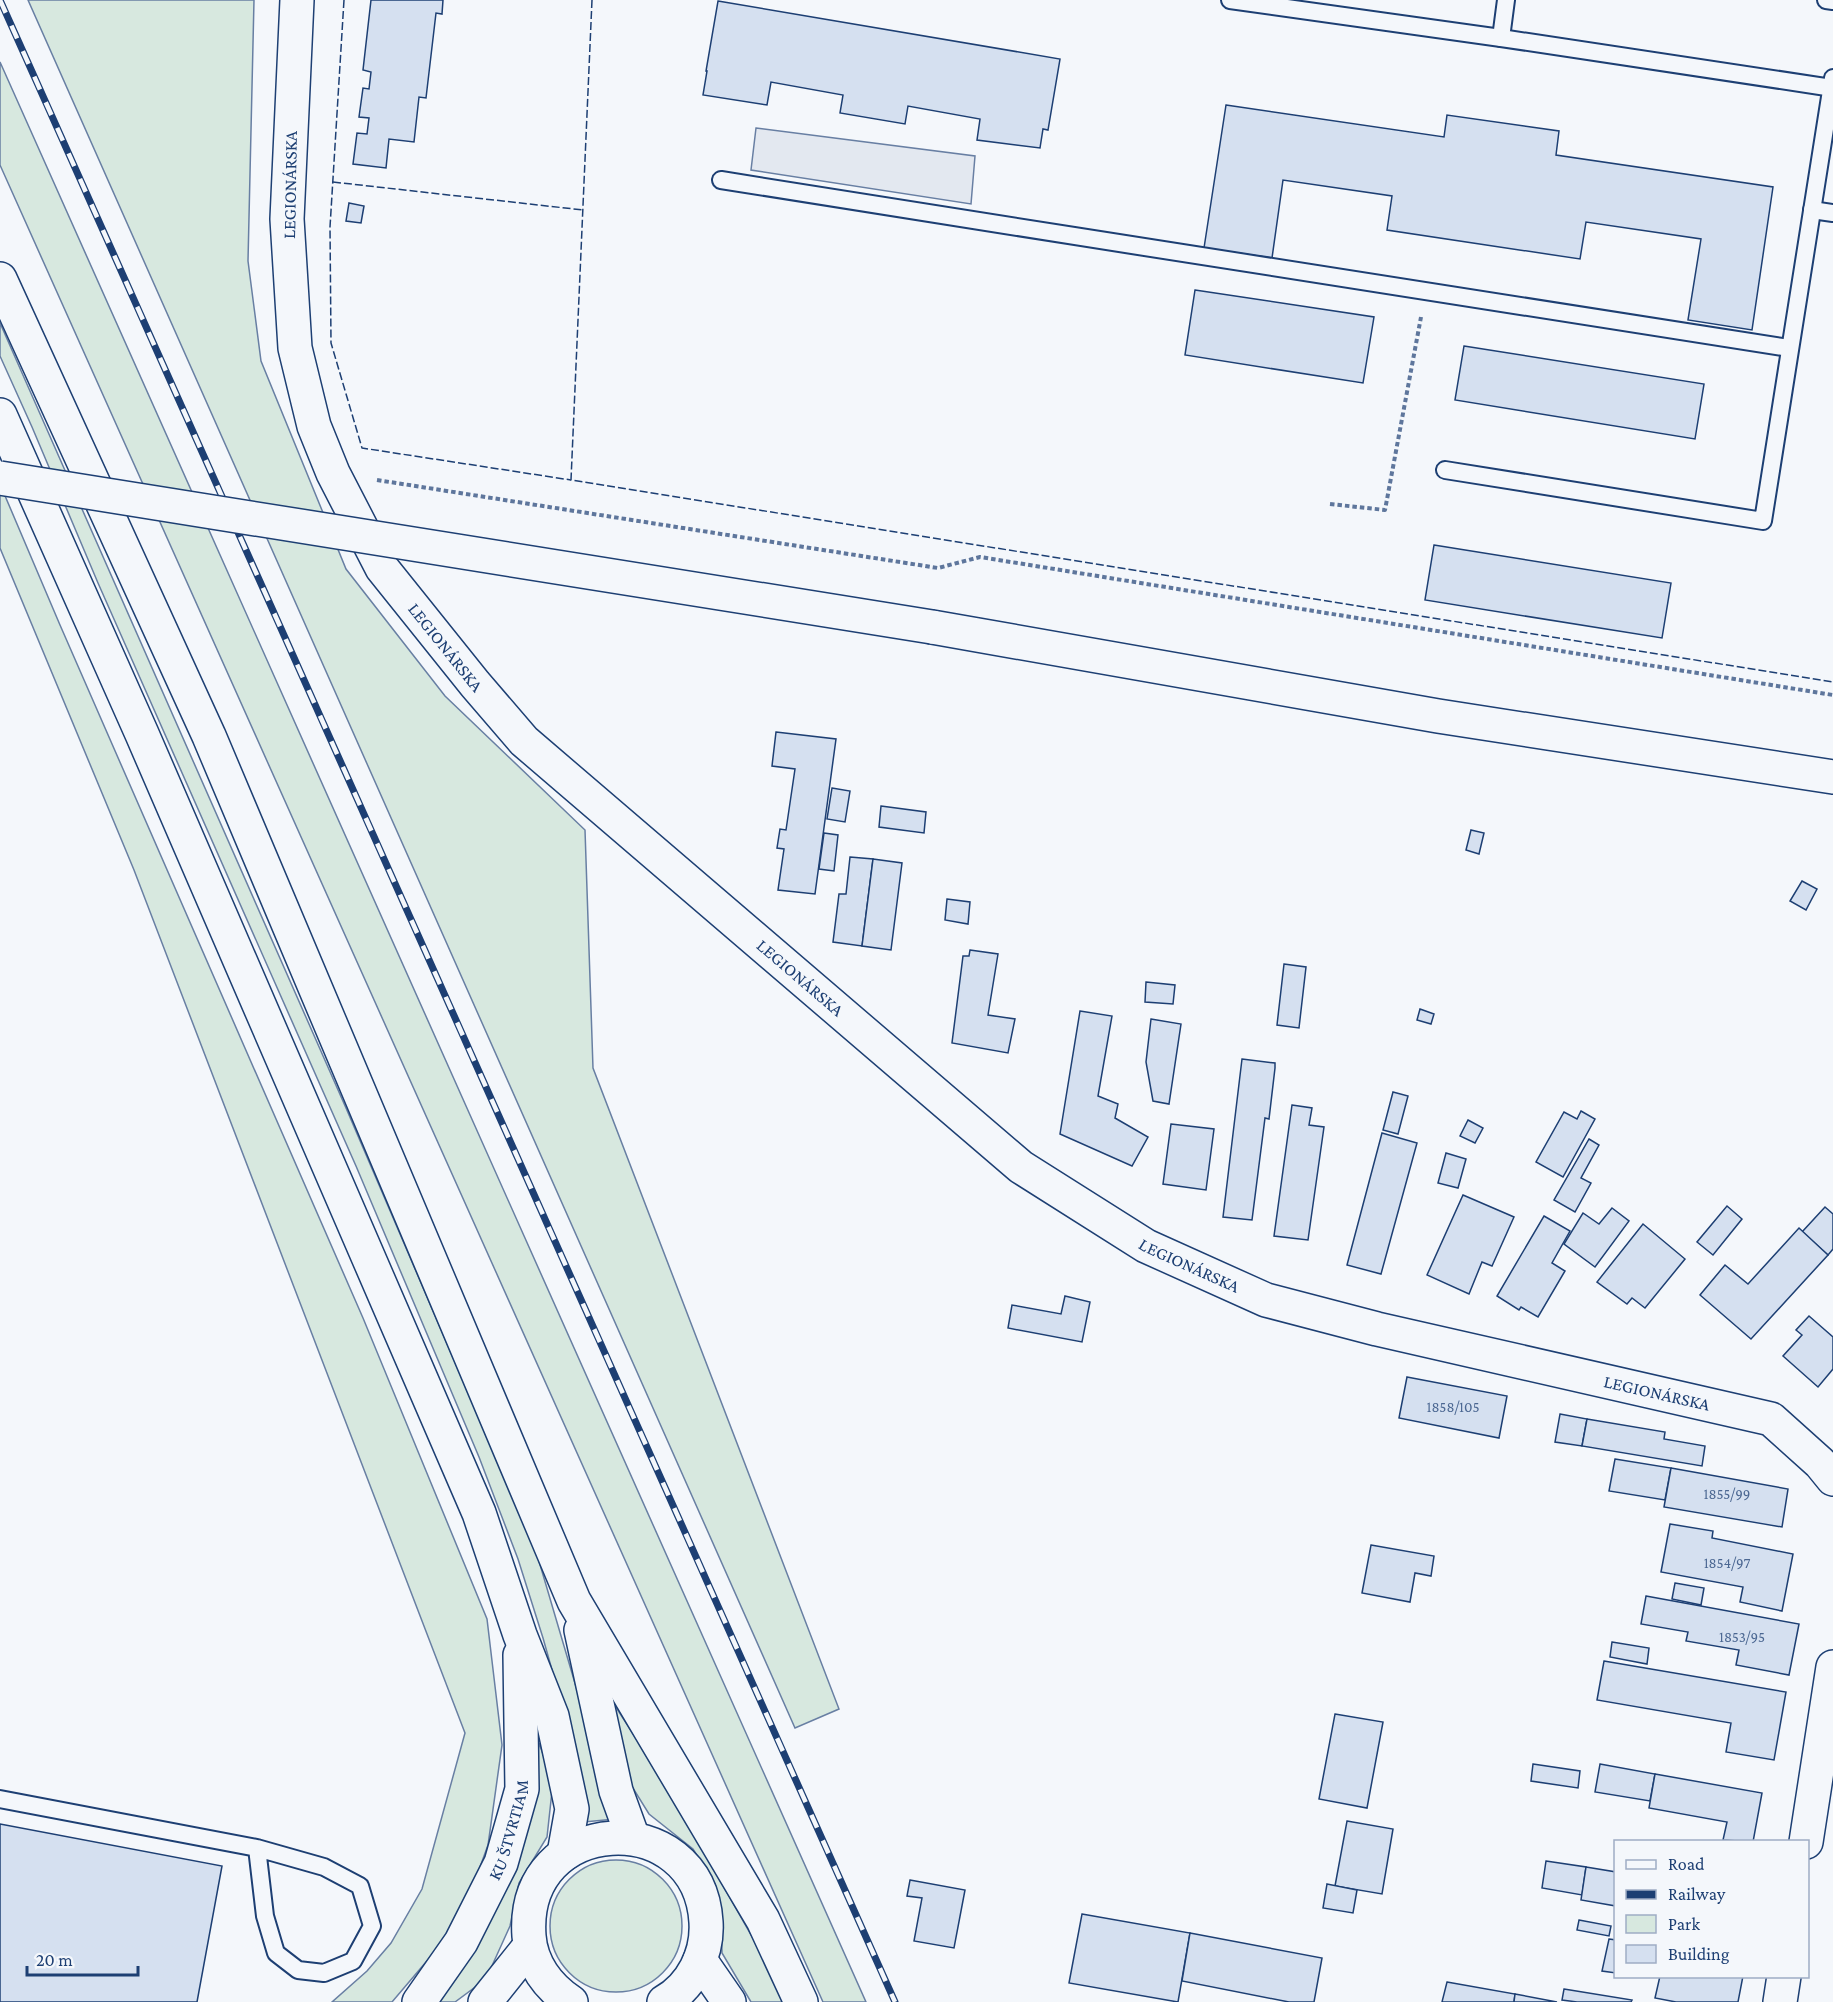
<svg xmlns="http://www.w3.org/2000/svg" width="1833" height="2002" font-family="'Crimson Pro',serif">
<style>
.green{fill:#d7e8df;stroke:#687fa3;stroke-width:1.5}
.parking{fill:#e3e8f0;stroke:#687fa3;stroke-width:1.5}
.building{fill:#d5e0f0;stroke:#1d3f73;stroke-width:1.5}
.lines{fill:none;stroke-linecap:round;stroke-linejoin:round}
.lane-casing{stroke:#1d3f73;stroke-width:20}
.secondary-casing{stroke:#1d3f73;stroke-width:36}
.primary-casing{stroke:#1d3f73;stroke-width:36}
.path{stroke:#5e769c;stroke-width:4;stroke-dasharray:4.5 3;stroke-linecap:butt}
.lane{stroke:#f4f7fb;stroke-width:16}
.secondary{stroke:#f4f7fb;stroke-width:33}
.primary{stroke:#f4f7fb;stroke-width:33}
.rail-casing{stroke:#1d3f73;stroke-width:7}
.rail{stroke:#f4f7fb;stroke-width:4.5;stroke-dasharray:14;stroke-linecap:butt}
.primary-bridge-casing{stroke:#1d3f73;stroke-width:36;stroke-linecap:butt}
.primary-bridge{stroke:#f4f7fb;stroke-width:33}
.fence{stroke:#1d3f73;stroke-width:1.5;stroke-dasharray:8 3;stroke-linecap:butt}
.labels{text-anchor:middle;dominant-baseline:central;stroke-width:4.5;stroke-linejoin:round;paint-order:stroke}
.number-label{font-size:15px;fill:#4b6792}
.street-label{font-size:18px;fill:#1d3f73;stroke:#f4f7fb}
</style>
<rect width="100%" height="100%" fill="#f4f7fb"/>
<g class="green">
<polygon points="28,0 254,0 248,261 261,361 346,569 445,696 585,830 593,1068 839,1709 795,1728"/>
<polygon points="0,62 866,2002 823,2002 0,165"/>
<polygon points="0,323 346,1108 536,1551 615,1819 584,1822 563,1709 543,1638 518,1559 479,1457 356,1166 98,583 32,427 0,356"/>
<polygon points="0,484 60,625 363,1318 487,1619 502,1745 488,1845 460,1922 392,2002 332,2002 367,1971 391,1943 422,1889 465,1733 134,870 0,548"/>
<polygon points="610,1698 663,1780 775,1977 786,2002 751,2002 722,1953 721,1910 715,1884 693,1849 649,1814 631,1785"/>
<polygon points="539,1743 553,1782 547,1837 519,1883 510,1926 486,1979 455,2002 430,2002 532,1810"/>
<circle cx="616" cy="1926" r="66"/>
</g>
<polygon class="parking" points="756,128 975,156 971,204 751,170"/>
<g class="building">
<polygon points="371,0 443,0 442,14 436,13 426,98 419,97 414,142 389,139 386,168 353,164 357,133 367,134 369,118 359,117 363,88 369,89 371,72 363,70"/>
<polygon points="718,1 1060,59 1048,130 1043,129 1040,148 977,140 980,119 908,106 905,124 840,113 843,95 771,82 767,105 703,95 707,71 706,71"/>
<polygon points="1226,105 1444,137 1447,115 1559,131 1556,155 1773,187 1752,330 1688,320 1701,239 1586,222 1580,259 1387,230 1392,196 1283,180 1272,258 1204,248"/>
<polygon points="349,203 364,206 361,223 346,221"/>
<polygon points="1195,290 1374,317 1363,383 1185,355"/>
<polygon points="1464,346 1704,384 1695,439 1455,400"/>
<polygon points="1434,545 1671,583 1662,638 1425,600"/>
<polygon points="776,732 836,739 815,894 778,890 784,849 777,848 780,829 786,830 795,769 772,766"/>
<polygon points="832,788 850,791 845,822 827,819"/>
<polygon points="881,806 926,812 924,833 879,827"/>
<polygon points="1471,830 1484,833 1479,854 1466,850"/>
<polygon points="824,833 838,835 834,871 819,869"/>
<polygon points="850,857 873,859 862,946 833,942 839,894 846,894"/>
<polygon points="873,859 902,863 891,950 862,946"/>
<polygon points="1802,881 1817,889 1806,910 1790,901"/>
<polygon points="947,899 970,902 968,924 945,920"/>
<polygon points="970,950 998,954 988,1015 1015,1019 1008,1053 952,1043 963,956 969,956"/>
<polygon points="1284,964 1306,967 1299,1028 1277,1025"/>
<polygon points="1146,982 1175,985 1173,1004 1145,1002"/>
<polygon points="1420,1009 1434,1014 1431,1024 1417,1020"/>
<polygon points="1080,1011 1112,1016 1098,1096 1118,1104 1115,1118 1148,1137 1132,1166 1060,1134"/>
<polygon points="1151,1019 1181,1024 1169,1104 1153,1101 1146,1062"/>
<polygon points="1242,1059 1275,1063 1275,1068 1269,1119 1265,1118 1252,1220 1223,1217"/>
<polygon points="1393,1092 1408,1096 1398,1134 1383,1130"/>
<polygon points="1292,1105 1312,1108 1309,1125 1324,1127 1308,1240 1274,1236"/>
<polygon points="1581,1111 1595,1119 1563,1177 1536,1162 1564,1112 1577,1119"/>
<polygon points="1468,1120 1483,1128 1475,1143 1460,1136"/>
<polygon points="1171,1124 1214,1129 1206,1190 1163,1184"/>
<polygon points="1382,1133 1417,1143 1381,1274 1347,1265"/>
<polygon points="1589,1139 1599,1145 1581,1178 1591,1183 1575,1212 1554,1200"/>
<polygon points="1446,1153 1466,1159 1458,1188 1438,1183"/>
<polygon points="1463,1195 1514,1217 1492,1266 1482,1262 1469,1294 1427,1275"/>
<polygon points="1727,1206 1742,1219 1713,1255 1697,1242"/>
<polygon points="1825,1207 1833,1214 1833,1249 1828,1255 1802,1232"/>
<polygon points="1612,1208 1629,1221 1595,1267 1564,1244 1583,1213 1599,1224"/>
<polygon points="1544,1216 1570,1231 1552,1263 1565,1271 1538,1317 1521,1307 1519,1310 1497,1296"/>
<polygon points="1643,1224 1685,1259 1645,1308 1632,1298 1627,1304 1597,1282"/>
<polygon points="1799,1228 1828,1255 1751,1339 1700,1295 1725,1265 1748,1284"/>
<polygon points="1065,1296 1090,1302 1082,1342 1008,1328 1012,1305 1061,1314"/>
<polygon points="1809,1316 1833,1337 1833,1369 1818,1387 1783,1356 1802,1335 1796,1330"/>
<polygon points="1407,1377 1507,1396 1499,1438 1399,1418"/>
<polygon points="1560,1414 1587,1419 1582,1446 1555,1442"/>
<polygon points="1587,1419 1665,1432 1664,1439 1705,1446 1702,1466 1582,1446"/>
<polygon points="1615,1459 1671,1468 1665,1500 1609,1491"/>
<polygon points="1671,1468 1788,1489 1782,1527 1664,1507"/>
<polygon points="1670,1524 1713,1531 1712,1538 1793,1554 1782,1611 1740,1602 1743,1587 1661,1572"/>
<polygon points="1371,1545 1434,1556 1431,1576 1415,1573 1410,1602 1362,1593"/>
<polygon points="1675,1583 1704,1588 1701,1605 1672,1599"/>
<polygon points="1646,1596 1799,1624 1789,1675 1736,1665 1739,1650 1686,1641 1688,1632 1641,1624"/>
<polygon points="1612,1642 1649,1648 1647,1664 1610,1657"/>
<polygon points="1604,1661 1786,1692 1774,1760 1726,1752 1731,1723 1597,1700"/>
<polygon points="1335,1714 1383,1722 1367,1808 1319,1799"/>
<polygon points="1533,1764 1580,1771 1578,1788 1531,1781"/>
<polygon points="1600,1764 1655,1774 1650,1801 1595,1792"/>
<polygon points="1655,1774 1762,1793 1753,1842 1723,1840 1727,1822 1649,1808"/>
<polygon points="1347,1821 1393,1829 1382,1894 1335,1886"/>
<polygon points="0,1824 222,1866 197,2002 0,2002"/>
<polygon points="1546,1861 1586,1867 1582,1895 1542,1888"/>
<polygon points="1586,1867 1616,1872 1616,1906 1581,1900"/>
<polygon points="910,1880 965,1890 954,1948 914,1941 922,1898 907,1896"/>
<polygon points="1327,1884 1357,1890 1353,1913 1323,1908"/>
<polygon points="1082,1914 1190,1933 1178,2002 1069,1983"/>
<polygon points="1579,1920 1611,1926 1609,1936 1577,1930"/>
<polygon points="1190,1933 1322,1958 1314,2002 1289,2002 1182,1981"/>
<polygon points="1609,1939 1616,1940 1616,1973 1602,1971"/>
<polygon points="1660,1976 1743,1976 1738,2002 1676,2002 1655,1998"/>
<polygon points="1447,1982 1515,1994 1514,2002 1442,2002"/>
<polygon points="1564,1989 1632,2000 1631,2002 1577,2002 1562,2000"/>
<polygon points="1515,1994 1557,2002 1514,2002"/>
</g>
<g class="lines">
<defs>
<g id="lane">
<polyline points="1230,0 1501,38 1833,88"/>
<polyline points="1826,0 1833,1"/>
<polyline points="1501,38 1506,0"/>
<path d="M 721,180 C 1077,236 1433,294 1789,348"/>
<polyline points="1812,210 1833,213"/>
<polyline points="1445,470 1763,521 1833,78"/>
<polyline points="0,1799 257,1848 324,1867 360,1886 372,1926 353,1961 324,1973 298,1970 276,1953 265,1916 257,1848"/>
</g>
<g id="secondary">
<path id="s1" d="M 297,0 L 287,219 L 295,348 L 314,426 L 333,473 L 382,568 L 475,684 L 524,741 L 1021,1167 L 1146,1246 L 1266,1300 L 1377,1329 L 1771,1419 L 1820,1463 L 1833,1479"/>
<polyline points="0,279 209,736 574,1601 763,1920 801,2002"/>
<polyline points="0,415 142,734 479,1513 520,1635 552,1716 572,1809 564,1854"/>
<polyline points="581,1630 616,1791 633,1838"/>
<polyline points="1806,1842 1833,1667"/>
<polyline points="700,1960 729,2002"/>
<path id="s2" d="M 419,2002 L 461,1942 L 501,1863 L 522,1789 L 520,1655"/>
<polyline points="485,2002 529,1947"/>
<path d="M 571,2002 C 548,1987 531,1964 529,1936 C 520,1812 699,1804 706,1922 C 708,1954 692,1986 664,2002"/>
<polyline points="1780,2002 1784,1976"/>
</g>
<polyline id="primary" points="932,627 1438,716 1833,777"/>
</defs>
<use href="#lane" class="lane-casing"/>
<use href="#secondary" class="secondary-casing"/>
<use href="#primary" class="primary-casing"/>
<g class="path">
<polyline points="377,480 938,568 980,557 1833,695"/>
<polyline points="1330,504 1385,510 1421,317"/>
</g>
<use href="#lane" class="lane"/>
<use href="#secondary" class="secondary"/>
<use href="#primary" class="primary"/>
<defs>
<polyline id="rail" points="0,0 895,2002"/>
</defs>
<use href="#rail" class="rail-casing"/>
<use href="#rail" class="rail"/>
<defs>
<polyline id="primary-bridge" points="0,478 932,627"/>
</defs>
<use href="#primary-bridge" class="primary-bridge-casing"/>
<use href="#primary-bridge" class="primary-bridge"/>
<g class="fence">
<polyline points="344,0 330,227 331,343 362,448 571,480"/>
<polyline points="592,0 571,480 1833,682"/>
<polyline points="333,182 583,210"/>
</g>
</g>
<g class="labels">
<g class="number-label">
<text x="1453" y="1407">1858/105</text>
<text x="1727" y="1494">1855/99</text>
<text x="1727" y="1563">1854/97</text>
<text x="1742" y="1637">1853/95</text>
</g>
<g class="street-label">
<text transform="translate(290 185) rotate(-89)">LEGIONÁRSKA</text>
<text stroke="none"><textPath href="#s1" startOffset="688">LEGIONÁRSKA</textPath></text>
<text stroke="none"><textPath href="#s1" startOffset="1174">LEGIONÁRSKA</textPath></text>
<text stroke="none"><textPath href="#s1" startOffset="1660">LEGIONÁRSKA</textPath></text>
<text stroke="none"><textPath href="#s1" startOffset="2146">LEGIONÁRSKA</textPath></text>
<text stroke="none"><textPath href="#s2" startOffset="196">KU ŠTVRTIAM</textPath></text>
</g>
</g>
<rect x="1614" y="1840" width="195" height="138" fill="#f4f7fb" stroke="#9eadc5" stroke-width="1.5"/>
<rect x="1626" y="1860" width="30" height="9" fill="#f4f7fb" stroke="#9eadc5" stroke-width="1.5"/>
<text x="1668" y="1870" font-size="18" fill="#1d3f73">Road</text>
<rect x="1626" y="1890" width="30" height="9" fill="#1d3f73" stroke="#9eadc5" stroke-width="1.5"/>
<text x="1668" y="1900" font-size="18" fill="#1d3f73">Railway</text>
<rect x="1626" y="1915" width="30" height="18" fill="#d7e8df" stroke="#9eadc5" stroke-width="1.5"/>
<text x="1668" y="1930" font-size="18" fill="#1d3f73">Park</text>
<rect x="1626" y="1945" width="30" height="18" fill="#d5e0f0" stroke="#9eadc5" stroke-width="1.5"/>
<text x="1668" y="1960" font-size="18" fill="#1d3f73">Building</text>
<path d="M27 1966v9h111v-9" fill="none" stroke="#1d3f73" stroke-width="3"/>
<text x="36" y="1966" font-size="18" fill="#1d3f73" stroke="#f4f7fb" stroke-width="4.5" paint-order="stroke">20 m</text>
</svg>
